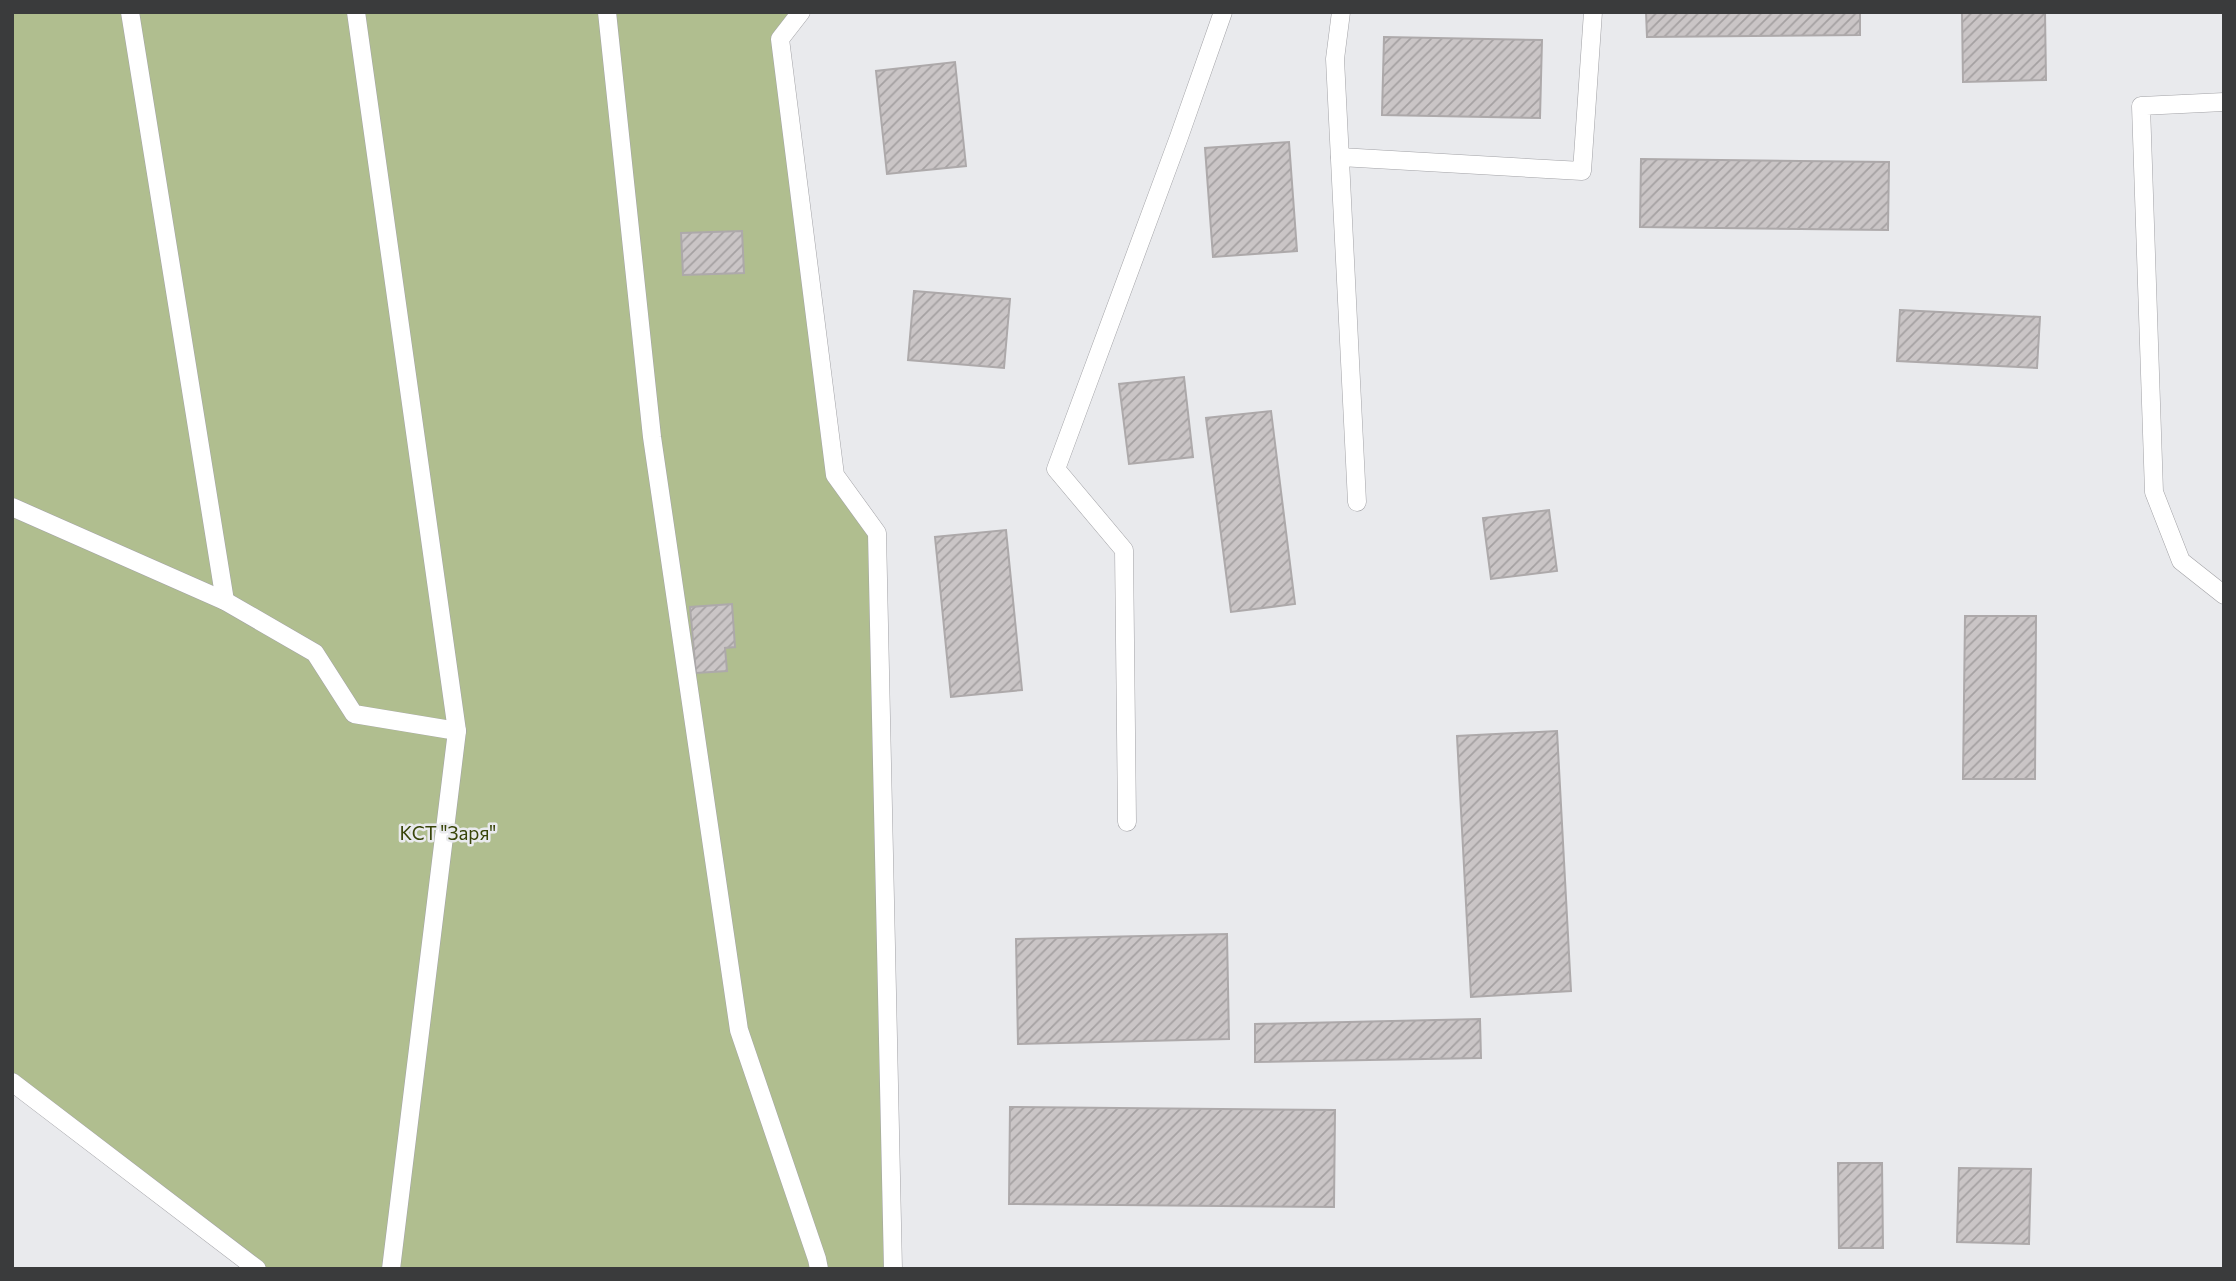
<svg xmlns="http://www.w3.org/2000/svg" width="2236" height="1281" font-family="Commissioner,sans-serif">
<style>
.garden{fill:#b0be8f}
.building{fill:url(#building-hatch);stroke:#ada9aa;stroke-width:2}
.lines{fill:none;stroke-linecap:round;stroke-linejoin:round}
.lane-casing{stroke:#a2a2a6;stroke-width:19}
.lane{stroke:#fff;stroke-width:18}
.labels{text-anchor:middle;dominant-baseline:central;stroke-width:5;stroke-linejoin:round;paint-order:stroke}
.park-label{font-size:19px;fill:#384408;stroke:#e9eaed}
</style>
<defs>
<pattern id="building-hatch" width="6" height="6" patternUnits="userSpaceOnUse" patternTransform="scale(1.75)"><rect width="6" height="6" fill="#cac5c6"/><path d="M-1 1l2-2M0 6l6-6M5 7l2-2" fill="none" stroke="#a5a1a2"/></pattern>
</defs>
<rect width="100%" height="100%" fill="#e9eaed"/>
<polygon class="garden" points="12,12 801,12 780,39 835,475 877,533 893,1269 257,1269 12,1082"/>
<g class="building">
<polygon points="1646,12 1860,12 1860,35 1647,37"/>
<polygon points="1962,12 2045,12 2046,80 1963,82"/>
<polygon points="1384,37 1542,40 1540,118 1382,115"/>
<polygon points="955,62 966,166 887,174 876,71"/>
<polygon points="1289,142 1297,251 1213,257 1205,148"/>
<polygon points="1641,159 1889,162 1888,230 1640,227"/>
<polygon points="742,231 744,273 683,275 681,233"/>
<polygon points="914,291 1010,299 1004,368 908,360"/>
<polygon points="1900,310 2040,317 2037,368 1897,361"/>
<polygon points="1184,377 1193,457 1129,464 1119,384"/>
<polygon points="1271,411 1295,604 1231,612 1206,418"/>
<polygon points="1549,510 1557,571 1491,579 1483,518"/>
<polygon points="1006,530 1022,690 951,697 935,537"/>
<polygon points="732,604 735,647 725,648 727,671 696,673 690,607"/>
<polygon points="1965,616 2036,616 2035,779 1963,779"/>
<polygon points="1557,731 1571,991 1471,997 1457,736"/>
<polygon points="1227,934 1229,1039 1018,1044 1016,939"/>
<polygon points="1480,1019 1481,1058 1255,1062 1255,1024"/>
<polygon points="1010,1107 1335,1110 1334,1207 1009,1204"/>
<polygon points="1838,1163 1882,1163 1883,1248 1839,1248"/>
<polygon points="1959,1168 2031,1169 2029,1244 1957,1242"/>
</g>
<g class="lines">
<defs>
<g id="lane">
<polyline points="130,12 225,601"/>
<polyline points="356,12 457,731 391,1269"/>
<polyline points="607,12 652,437 739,1030 817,1259 819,1269"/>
<polyline points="801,12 780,39 835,475 877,533 893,1269"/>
<polyline points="1341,12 1335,59 1357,502"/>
<polyline points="2224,102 2141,106 2154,492 2181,561 2224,595"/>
<polyline points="1340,157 1582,171 1593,12"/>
<polyline points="12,507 225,601 315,653 354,714 457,731"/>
<polyline points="1127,822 1124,550 1056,469 1179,137 1223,12"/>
<polyline points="12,1082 257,1269"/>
</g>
</defs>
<use href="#lane" class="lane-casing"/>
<use href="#lane" class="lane"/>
</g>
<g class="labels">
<g class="park-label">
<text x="448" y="832">КСТ "Заря"</text>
</g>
</g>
<rect width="2236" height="1281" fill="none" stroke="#3a3b3c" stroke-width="28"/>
</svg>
